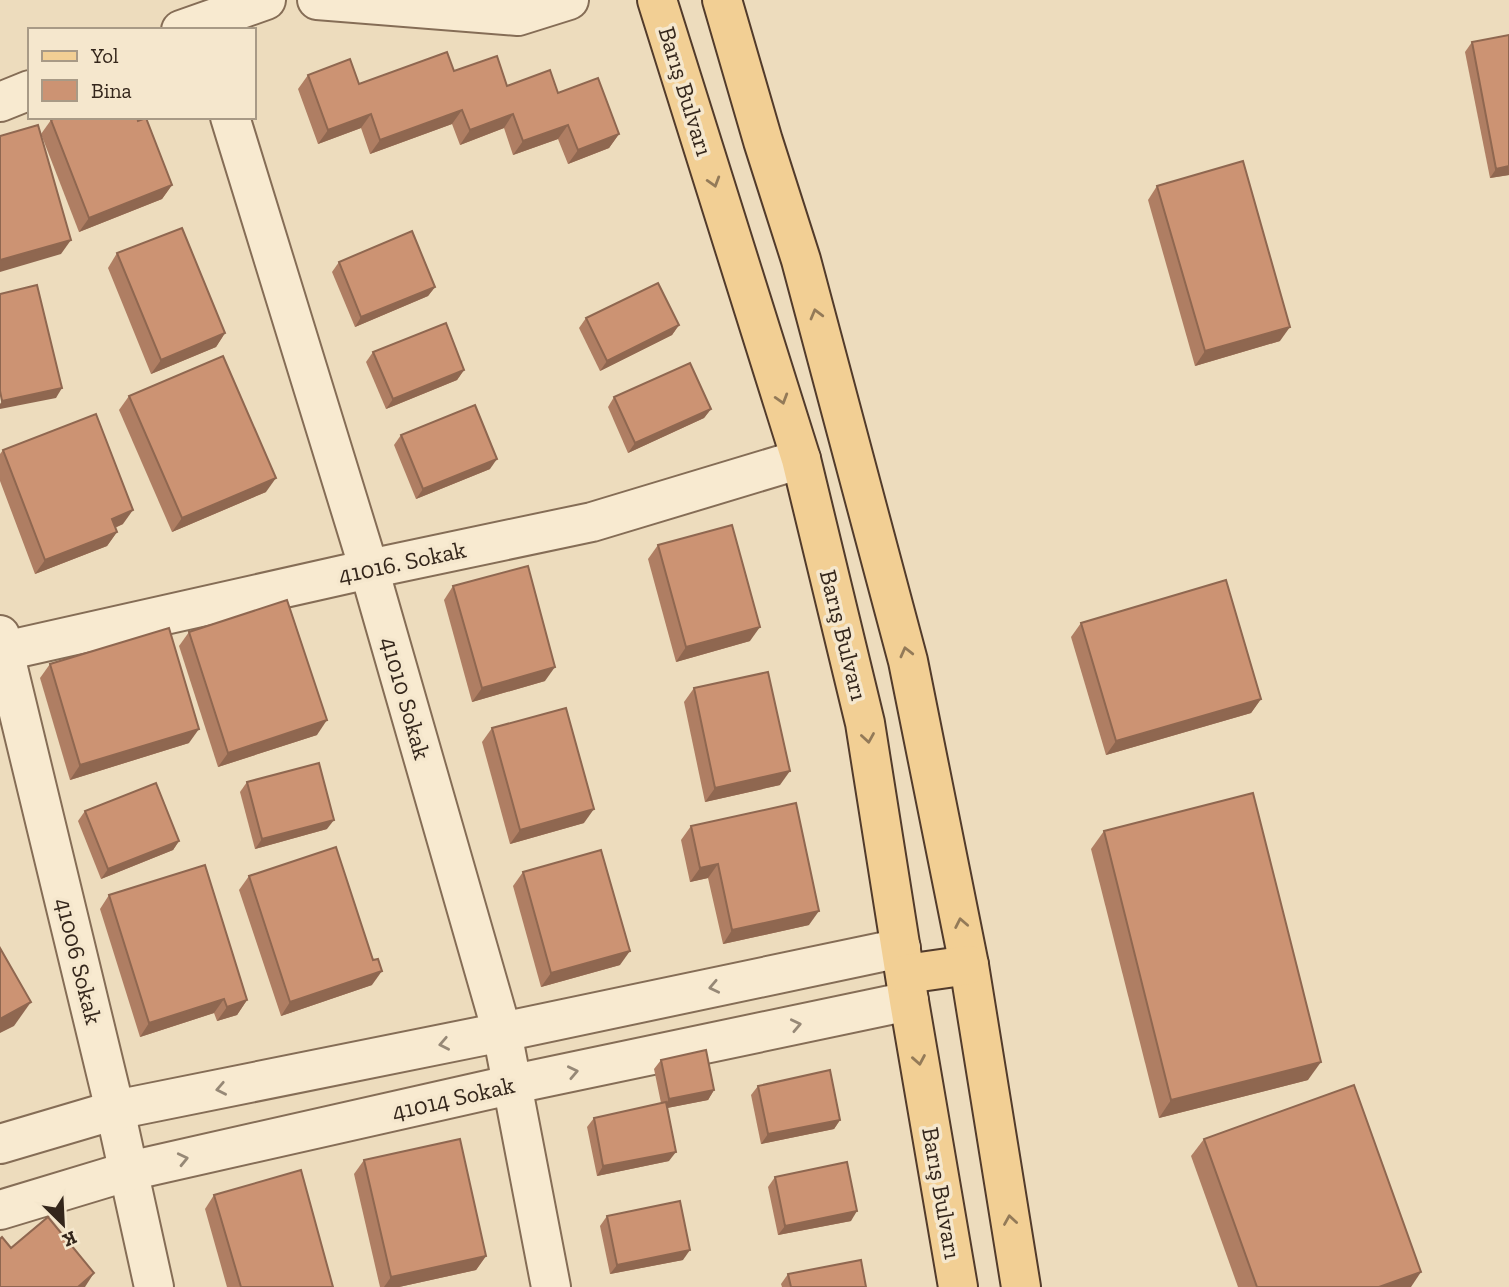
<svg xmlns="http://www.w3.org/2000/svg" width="1509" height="1287" font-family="'Zilla Slab',serif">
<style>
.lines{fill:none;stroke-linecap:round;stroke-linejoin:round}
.minor-casing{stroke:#856d56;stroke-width:42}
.major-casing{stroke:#523b2b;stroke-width:42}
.minor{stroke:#f8ead0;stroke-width:38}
.major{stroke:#f2cf94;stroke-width:38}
.wall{fill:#af7e63}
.shaded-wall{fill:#8f6750}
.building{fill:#cc9373;stroke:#8f6750;stroke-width:2}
.oneway{stroke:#937a58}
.oneway2{stroke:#968876}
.labels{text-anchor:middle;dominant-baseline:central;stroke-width:7;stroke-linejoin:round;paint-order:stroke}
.street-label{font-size:24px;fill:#34261b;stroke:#f5e7cd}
</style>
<rect width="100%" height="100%" fill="#eddcbd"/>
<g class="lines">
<defs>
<g id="minor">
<polyline points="317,0 518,16 569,0"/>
<polyline points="181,30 266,0"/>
<polyline points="0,102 30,90"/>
<polyline points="230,117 369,569 502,1032 551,1287"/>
<polyline points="0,635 115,1110 154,1287"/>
<polyline points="0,652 369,569 592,522 801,459"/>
<polyline points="0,1144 115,1110 502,1032 901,948"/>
<polyline points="0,1210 129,1171 514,1084 909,1001"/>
</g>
<g id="major">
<polyline points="657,0 801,459 865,723 909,1001 958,1287"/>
<polyline points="722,0 763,141 801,260 908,661 969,965 1021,1287"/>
<polyline points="906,974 969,965"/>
</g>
</defs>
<use href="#minor" class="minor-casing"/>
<use href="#major" class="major-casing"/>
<use href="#minor" class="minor"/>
<use href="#major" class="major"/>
</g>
<g class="wall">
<polygon points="1472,42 1509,175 1490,178 1465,52"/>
<polygon points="454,71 507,86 558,93 619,134 609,148 568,164 558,139 513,155 504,128 460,145 452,124 370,154 361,128 318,144 298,89 308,75 359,84"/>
<polygon points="51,120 172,185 162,199 79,232 41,134"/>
<polygon points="1157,186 1280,341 1195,366 1148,200"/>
<polygon points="117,253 225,333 216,347 151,374 108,268"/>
<polygon points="339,262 435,287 428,296 355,327 332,272"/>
<polygon points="586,318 679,325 672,335 600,371 579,328"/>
<polygon points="373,352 464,370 457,380 386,409 366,362"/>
<polygon points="129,396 266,492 172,532 119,410"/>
<polygon points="614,397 711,409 704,418 628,453 608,407"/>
<polygon points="401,435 490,469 416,499 394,445"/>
<polygon points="3,450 123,524 115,528 117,532 107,546 35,574 0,481 0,454"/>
<polygon points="658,545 750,641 676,662 648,559"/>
<polygon points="453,586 545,681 472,702 444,600"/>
<polygon points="1081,623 1261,699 1251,713 1106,755 1071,637"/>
<polygon points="189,632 317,735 218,767 179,646"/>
<polygon points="50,664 189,743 70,780 40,678"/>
<polygon points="694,688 780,785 705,802 684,702"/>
<polygon points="492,728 584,823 510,844 482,742"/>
<polygon points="247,782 327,829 255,849 240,792"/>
<polygon points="85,811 179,841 173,850 101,879 78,821"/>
<polygon points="691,826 809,925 723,944 708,878 690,882 681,840"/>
<polygon points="1104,831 1308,1080 1159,1118 1091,849"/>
<polygon points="523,872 620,965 541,987 513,886"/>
<polygon points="249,876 372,985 281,1016 239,890"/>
<polygon points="109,895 247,1000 237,1015 217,1021 214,1013 140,1037 100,909"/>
<polygon points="661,1060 714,1090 708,1100 667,1108 669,1161 597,1176 587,1127 594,1118 661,1103 654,1069"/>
<polygon points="758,1086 840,1120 834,1129 761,1144 751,1095"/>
<polygon points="1204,1139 1411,1287 1238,1287 1191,1156"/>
<polygon points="364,1160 486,1256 476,1270 399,1287 380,1287 354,1174"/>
<polygon points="775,1177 851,1221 778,1235 768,1187"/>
<polygon points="214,1195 333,1287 227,1287 205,1209"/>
<polygon points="607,1216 683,1260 610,1274 600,1226"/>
<polygon points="788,1274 866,1287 782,1287 781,1284"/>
</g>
<g class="shaded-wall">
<polygon points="462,110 452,124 370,154 380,140"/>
<polygon points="371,114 361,128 318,144 328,130"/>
<polygon points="513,114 504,128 460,145 470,130"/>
<polygon points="568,125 558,139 513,155 523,141"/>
<polygon points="619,134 609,148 568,164 578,150"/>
<polygon points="1509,166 1509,175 1490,178 1496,169"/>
<polygon points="172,185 162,199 79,232 89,218"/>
<polygon points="71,240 61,254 0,272 0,260"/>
<polygon points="435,287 428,296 355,327 361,317"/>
<polygon points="679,325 672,335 600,371 607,361"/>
<polygon points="1290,327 1280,341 1195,366 1205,351"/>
<polygon points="225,333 216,347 151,374 161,360"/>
<polygon points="464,370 457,380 386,409 393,399"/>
<polygon points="62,388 56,398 0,409 0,404 2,401"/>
<polygon points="711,409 704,418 628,453 635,443"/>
<polygon points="497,459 490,469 416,499 423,489"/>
<polygon points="276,478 266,492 172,532 182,518"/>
<polygon points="133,510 123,524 102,533 112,519"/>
<polygon points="117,532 107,546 35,574 45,560"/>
<polygon points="760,627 750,641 676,662 686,647"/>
<polygon points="555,667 545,681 472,702 482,688"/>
<polygon points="1261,699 1251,713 1106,755 1116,741"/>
<polygon points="327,720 317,735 218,767 228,753"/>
<polygon points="199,729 189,743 70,780 80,765"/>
<polygon points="790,771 780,785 705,802 715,788"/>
<polygon points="594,809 584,823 510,844 520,830"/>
<polygon points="334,820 327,829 255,849 262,839"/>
<polygon points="179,841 173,850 101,879 108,869"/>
<polygon points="718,864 708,878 690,882 700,868"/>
<polygon points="819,911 809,925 723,944 732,930"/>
<polygon points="630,951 620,965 541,987 551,973"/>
<polygon points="382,971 372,985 281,1016 290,1002"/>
<polygon points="224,999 214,1013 140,1037 149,1023"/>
<polygon points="247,1000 237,1015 217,1021 227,1007"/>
<polygon points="31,1002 14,1026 0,1033 0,1019"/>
<polygon points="1321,1062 1308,1080 1159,1118 1171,1100"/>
<polygon points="714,1090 708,1100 662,1109 669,1099"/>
<polygon points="840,1120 834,1129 761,1144 768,1134"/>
<polygon points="676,1152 669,1161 597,1176 603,1166"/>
<polygon points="857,1211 851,1221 778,1235 785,1226"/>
<polygon points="690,1250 683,1260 610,1274 617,1265"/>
<polygon points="486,1256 476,1270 399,1287 384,1287 391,1277"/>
<polygon points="1421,1272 1411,1287 1379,1287"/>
<polygon points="94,1273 85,1287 78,1287"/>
</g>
<g class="building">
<polygon points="1509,35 1509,166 1496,169 1472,42"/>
<polygon points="447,52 454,71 497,56 507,86 550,70 558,93 598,78 619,134 578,150 568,125 523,141 513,114 470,130 462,110 380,140 371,114 328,130 308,75 350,59 359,84"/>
<polygon points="57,117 137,117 138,121 146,118 172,185 89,218 51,120"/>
<polygon points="38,125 71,240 0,260 0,136"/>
<polygon points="1243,161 1290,327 1205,351 1157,186"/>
<polygon points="182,228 225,333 161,360 117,253"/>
<polygon points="412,231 435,287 361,317 339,262"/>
<polygon points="658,283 679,325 607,361 586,318"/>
<polygon points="37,285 62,388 2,401 0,391 0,294"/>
<polygon points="446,323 464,370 393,399 373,352"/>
<polygon points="223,356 276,478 182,518 129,396"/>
<polygon points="690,363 711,409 635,443 614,397"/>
<polygon points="475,405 497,459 423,489 401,435"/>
<polygon points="96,414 133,510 112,519 117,532 45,560 3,450"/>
<polygon points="732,525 760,627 686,647 658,545"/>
<polygon points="528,566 555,667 482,688 453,586"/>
<polygon points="1226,580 1261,699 1116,741 1081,623"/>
<polygon points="287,600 327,720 228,753 189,632"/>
<polygon points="169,628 199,729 80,765 50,664"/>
<polygon points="768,672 790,771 715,788 694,688"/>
<polygon points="566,708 594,809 520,830 492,728"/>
<polygon points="319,763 334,820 262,839 247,782"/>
<polygon points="156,783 179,841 108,869 85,811"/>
<polygon points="1253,793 1321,1062 1171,1100 1104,831"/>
<polygon points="796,803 819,911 732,930 718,864 700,868 691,826"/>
<polygon points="336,847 373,960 378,959 382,971 290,1002 249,876"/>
<polygon points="601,850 630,951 551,973 523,872"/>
<polygon points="205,865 247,1000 227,1007 224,999 149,1023 109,895"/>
<polygon points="0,948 31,1002 0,1019"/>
<polygon points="706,1050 714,1090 669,1099 661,1060"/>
<polygon points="830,1070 840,1120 768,1134 758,1086"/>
<polygon points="1354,1085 1421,1272 1379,1287 1257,1287 1204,1139"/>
<polygon points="666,1102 676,1152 603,1166 594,1118"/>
<polygon points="460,1139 486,1256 391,1277 364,1160"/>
<polygon points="847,1162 857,1211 785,1226 775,1177"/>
<polygon points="301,1170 333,1287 241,1287 214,1195"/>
<polygon points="680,1201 690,1250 617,1265 607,1216"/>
<polygon points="48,1217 94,1273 78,1287 0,1287 0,1239 2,1237 11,1248"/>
<polygon points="861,1260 866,1287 791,1287 788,1274"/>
</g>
<defs><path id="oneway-chevron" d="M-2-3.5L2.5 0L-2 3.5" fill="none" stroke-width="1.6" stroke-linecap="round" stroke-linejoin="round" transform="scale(1.75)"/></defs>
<g class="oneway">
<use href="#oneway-chevron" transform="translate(714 182) rotate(73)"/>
<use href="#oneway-chevron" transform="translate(816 314) rotate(-105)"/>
<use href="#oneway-chevron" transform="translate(782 399) rotate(73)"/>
<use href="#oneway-chevron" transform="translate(906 652) rotate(-104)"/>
<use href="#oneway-chevron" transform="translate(868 738) rotate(81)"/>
<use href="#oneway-chevron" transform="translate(961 923) rotate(-101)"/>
<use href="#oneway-chevron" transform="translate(919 1060) rotate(80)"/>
<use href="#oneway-chevron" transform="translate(1010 1220) rotate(-99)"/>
</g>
<g class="oneway2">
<use href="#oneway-chevron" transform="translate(714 987) rotate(168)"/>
<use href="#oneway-chevron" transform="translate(796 1025) rotate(-12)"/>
<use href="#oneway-chevron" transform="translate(444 1044) rotate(169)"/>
<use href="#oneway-chevron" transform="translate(573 1072) rotate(-12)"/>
<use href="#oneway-chevron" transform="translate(221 1089) rotate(169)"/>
<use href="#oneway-chevron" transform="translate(183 1159) rotate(-13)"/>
</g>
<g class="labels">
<g class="street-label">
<text transform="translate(686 91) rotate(73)">Barış Bulvarı</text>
<text transform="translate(402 562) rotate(-12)">41016. Sokak</text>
<text transform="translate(844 635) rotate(76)">Barış Bulvarı</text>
<text transform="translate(406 698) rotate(74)">41010 Sokak</text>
<text transform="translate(79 961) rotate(76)">41006 Sokak</text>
<text transform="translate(453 1098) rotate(-13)">41014 Sokak</text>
<text transform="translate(942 1193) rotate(80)">Barış Bulvarı</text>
</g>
</g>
<rect x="28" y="28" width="228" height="91" fill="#f5e7cd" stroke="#a89a86" stroke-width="2"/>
<rect x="42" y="51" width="35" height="10" fill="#f2cf94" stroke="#a89a86" stroke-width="2"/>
<text x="91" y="63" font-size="21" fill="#34261b">Yol</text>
<rect x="42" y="80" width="35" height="21" fill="#cc9373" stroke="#a89a86" stroke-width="2"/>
<text x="91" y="98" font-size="21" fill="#34261b">Bina</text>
<g transform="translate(63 1224) rotate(156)" stroke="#f5e7cd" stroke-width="5" paint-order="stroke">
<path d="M0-5L12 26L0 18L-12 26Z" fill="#34261b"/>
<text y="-10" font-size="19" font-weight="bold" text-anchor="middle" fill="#34261b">K</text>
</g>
</svg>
